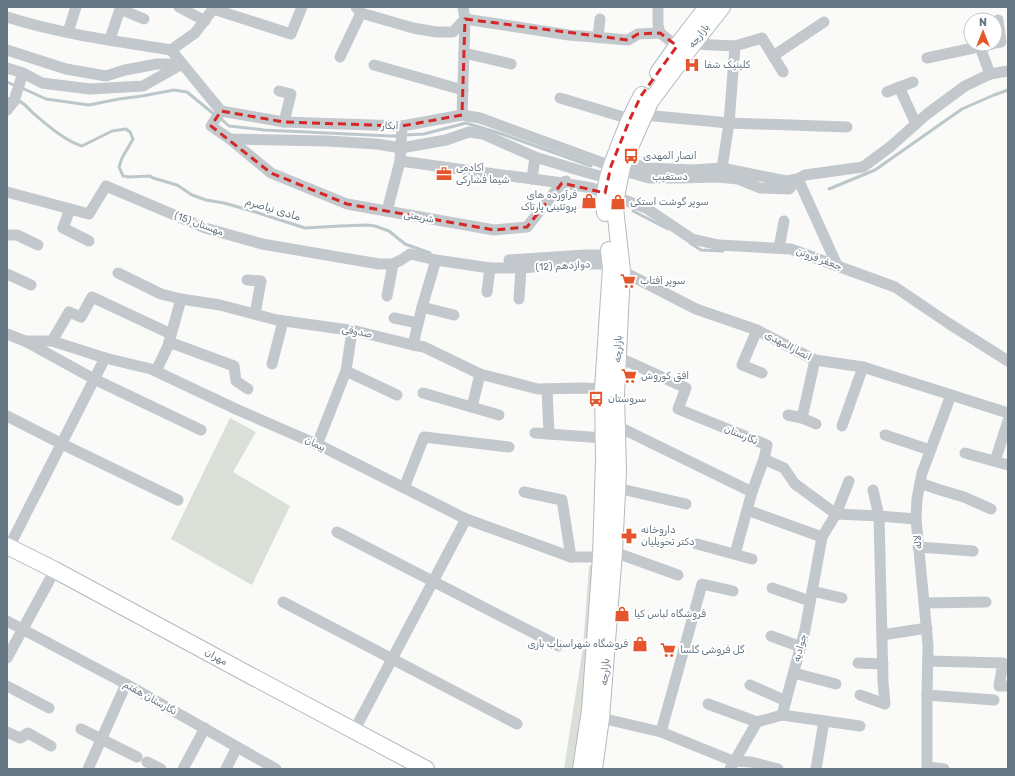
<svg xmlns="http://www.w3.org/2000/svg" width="1015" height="776" font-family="Rubik,Cairo,sans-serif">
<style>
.green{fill:#dadfd7}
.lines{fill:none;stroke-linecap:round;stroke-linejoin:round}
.stream{stroke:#bbc7cb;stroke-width:3}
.secondary-casing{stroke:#b3babf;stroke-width:18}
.minor{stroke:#c3c8cc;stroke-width:11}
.secondary{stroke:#fff;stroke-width:16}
.marked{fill:none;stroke:#d62828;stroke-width:3;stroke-dasharray:8 5;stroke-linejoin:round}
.labels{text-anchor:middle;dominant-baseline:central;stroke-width:4;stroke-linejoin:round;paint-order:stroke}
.street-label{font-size:10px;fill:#657683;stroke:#fff}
.poi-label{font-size:10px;fill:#657683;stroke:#fff;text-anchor:start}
.water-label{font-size:11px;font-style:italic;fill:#60757c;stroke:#fff}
</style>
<rect width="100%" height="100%" fill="#fafaf8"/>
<g class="green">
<polygon points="230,418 256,432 233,472 290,506 252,585 171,539"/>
<polygon points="599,563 577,769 564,769 583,647 589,566"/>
</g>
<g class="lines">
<g class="stream">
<polyline points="7,82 16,86"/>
<polyline points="22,88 46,99 89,105 119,99 142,96 174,90 187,92 215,115"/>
<path d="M 7,99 C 11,98 15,99 19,101 C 24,103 29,109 33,113 C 47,125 65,141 82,146 L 112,131 L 126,129 L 130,132 L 133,139 L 122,158 L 119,167 L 123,176 L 129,177 L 150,176 L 153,178 L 177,185 L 192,195 L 206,200 L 224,203 L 252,211 L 305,228 L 340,226 L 367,225 L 375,226 L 389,231 L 405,244 L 430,253"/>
<polyline points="220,118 229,126 264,130 390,136 399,136"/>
<polyline points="405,135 424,134 466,123 502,134 591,166"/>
<polyline points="829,189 875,170 962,109 994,95 1008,90"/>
<polyline points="633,211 668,229"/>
<polyline points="690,243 701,250 723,251"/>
</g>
<defs>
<g id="secondary">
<polyline points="658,73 677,46 707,7"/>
<path d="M 605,213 C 602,187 612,164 621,141 C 627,125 634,110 642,95"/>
<polyline points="7,546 55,570 242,671 426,769"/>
<polyline points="581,769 590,710 601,557 604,459 603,389 611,267 609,250"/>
<polyline points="594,769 601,718 614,552 618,472 616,395 622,271 615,208 616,197 622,167 627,154 650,102 693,44 722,7"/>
</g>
</defs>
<use href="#secondary" class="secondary-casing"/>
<g class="minor">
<polyline points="179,7 205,21"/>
<polyline points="356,7 361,13 413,28 436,32 453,32 465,19 569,35 628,40 638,34 660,33"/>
<polyline points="658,7 658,25 660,33"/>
<polyline points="213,9 291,34 302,7"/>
<path d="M 7,17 C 60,34 116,41 171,50 L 195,33 L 213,9 L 214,7"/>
<polyline points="68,32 76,7"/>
<polyline points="660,33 677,46"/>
<polyline points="598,37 600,19"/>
<polyline points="110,39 120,9 144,19"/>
<polyline points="995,43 1001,42 998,20"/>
<polyline points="693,44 735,46 762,38 783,72"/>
<polyline points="980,47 990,74"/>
<polyline points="7,50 66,69 106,76 125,70 157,64 181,64"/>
<polyline points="171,50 221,111 284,122 402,126 462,115 480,118 611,166"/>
<polyline points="464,53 511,64"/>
<polyline points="773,56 824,22"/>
<polyline points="340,57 361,13"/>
<polyline points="927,58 992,44"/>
<polyline points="374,65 463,90"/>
<polyline points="7,68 23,73 42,83 90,89 143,86 182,64"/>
<polyline points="899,87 916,124"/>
<polyline points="279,91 291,94 284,122"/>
<polyline points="887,92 913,82"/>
<polyline points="560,98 630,119"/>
<polyline points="7,110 14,101 23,73"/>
<polyline points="221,111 211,126 230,139 327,141 377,144 401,148 446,140 469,132 483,134 535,157 585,172 607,178"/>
<polyline points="462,115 465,19 463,7"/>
<polyline points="644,115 729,123 847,127"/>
<polyline points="230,139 271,173 347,204 494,230 527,227 562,183 592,188 605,193"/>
<polyline points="400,161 562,183 566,181"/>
<polyline points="722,168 729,123 735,46"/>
<polyline points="532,179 535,157"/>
<polyline points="798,179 789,189 760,188 738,179 718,177 678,178 649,178 628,172 622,167 629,163 649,168 693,170 722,168 786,181 798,179 805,175 863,167 890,147 927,114 965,86 990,74 1008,71"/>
<polyline points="798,179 837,265"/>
<polyline points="7,192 89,214 106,186 205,228 262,244 379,264 393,264 401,260 410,254 436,260 490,268 521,268 569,264 609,264 610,260 608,255 585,255 509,260"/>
<polyline points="616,197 646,208 692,239 719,245 791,249 895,287 948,323 1008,361"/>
<polyline points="70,209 63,228 89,241"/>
<polyline points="387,211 400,161 402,126"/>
<polyline points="7,235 17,235 38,245"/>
<polyline points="779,248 784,221"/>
<polyline points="622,271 696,309 757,330 815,360 863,367 1008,413"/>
<polyline points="118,273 161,294 181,299"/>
<polyline points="7,274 31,285"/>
<polyline points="247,280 261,281 255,314"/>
<polyline points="487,292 490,268"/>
<polyline points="387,296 393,264"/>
<polyline points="519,299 521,268"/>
<polyline points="422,307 454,315"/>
<polyline points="394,318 418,323"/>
<polyline points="757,330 742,365 762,373"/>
<polyline points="7,334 25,341 94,379 201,430"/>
<polyline points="25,341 52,341 105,358 151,369 238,410 323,447 466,519 571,557 601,557"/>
<polyline points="52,341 69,312 81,317 92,297 171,334"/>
<polyline points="169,342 234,366 236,381 248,389"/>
<polyline points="413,345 422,307 436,260"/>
<polyline points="618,357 686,388 678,409 767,445 764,459 784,468 795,484 836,514 879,516 916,519"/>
<polyline points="272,364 283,321"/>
<polyline points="156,371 168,346 181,299 220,305 277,320 356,331 413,345 424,347 480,374 538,389 583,388 603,389"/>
<polyline points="346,371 397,395"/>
<polyline points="547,389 549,434"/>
<polyline points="423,393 499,415"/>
<polyline points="472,407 480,374"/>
<polyline points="788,415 802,418 816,424"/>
<polyline points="7,416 62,444 178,500"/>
<polyline points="802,418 815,360"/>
<polyline points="617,426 752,492"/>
<polyline points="842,426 863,367"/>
<polyline points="535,433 604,438"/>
<polyline points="885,435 930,450"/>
<polyline points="317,445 346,371 352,331"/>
<polyline points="965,453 1008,465"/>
<polyline points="995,461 1008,421"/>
<polyline points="920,483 937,489 964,497 991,509"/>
<polyline points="404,488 424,437 509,447"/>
<polyline points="617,488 686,504"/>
<polyline points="524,492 562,500 571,557"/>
<polyline points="747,510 822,537"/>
<polyline points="337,532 559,646"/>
<polyline points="697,544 752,559"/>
<polyline points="9,547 105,358"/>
<polyline points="918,547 973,551"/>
<polyline points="614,552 678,575"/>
<polyline points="735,554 752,492 764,459"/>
<polyline points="772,588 810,601"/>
<polyline points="812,591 842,598"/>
<polyline points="283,602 517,724"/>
<polyline points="924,603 986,602"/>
<polyline points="7,621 126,684 276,769"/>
<polyline points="882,635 927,628"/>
<polyline points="771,636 801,647"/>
<polyline points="7,658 55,570"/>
<polyline points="928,661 1003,663 999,686 1008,686"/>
<polyline points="858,663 883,664"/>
<polyline points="794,673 836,684"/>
<polyline points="750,685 786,701"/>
<polyline points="7,686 49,708"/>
<polyline points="860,695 885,704 883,682 879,516 873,490"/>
<polyline points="927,695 994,700"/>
<polyline points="708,704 757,722"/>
<polyline points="782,715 860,726"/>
<polyline points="601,718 661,732 733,761 751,762 778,769"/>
<polyline points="81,729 137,757"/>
<polyline points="354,731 466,519"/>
<polyline points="7,732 20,738 28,733 51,746"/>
<polyline points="661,732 702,584 733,591"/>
<polyline points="147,762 161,769"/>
<polyline points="928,767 944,769"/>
<polyline points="88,769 126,684"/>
<polyline points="183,769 205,728"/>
<polyline points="226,769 237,747"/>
<polyline points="730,769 757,722 782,715 805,630 822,537 836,514 849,481"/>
<polyline points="816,769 824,721"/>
<polyline points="927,769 927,695 928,645 916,519 917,499 922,473 951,395"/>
</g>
<use href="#secondary" class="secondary"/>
</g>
<path class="marked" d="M 465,19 L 628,40 L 638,34 L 660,33 L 677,46 L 641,96 L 630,119 L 611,166 L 605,193 L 562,183 L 527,227 L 494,230 L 347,204 L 271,173 L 211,126 L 221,111 L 284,122 L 402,126 L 462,115 Z"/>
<defs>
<symbol id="hospital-bare" viewBox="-9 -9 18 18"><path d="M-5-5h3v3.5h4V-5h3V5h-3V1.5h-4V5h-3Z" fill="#e4572e" stroke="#fff" stroke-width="2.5" paint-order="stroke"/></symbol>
<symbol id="bus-bare" viewBox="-9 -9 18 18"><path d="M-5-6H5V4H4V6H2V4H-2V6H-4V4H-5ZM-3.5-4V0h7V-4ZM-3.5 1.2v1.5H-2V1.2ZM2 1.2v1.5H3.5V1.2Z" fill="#e4572e" stroke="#fff" stroke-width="2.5" paint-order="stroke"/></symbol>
<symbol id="office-bare" viewBox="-9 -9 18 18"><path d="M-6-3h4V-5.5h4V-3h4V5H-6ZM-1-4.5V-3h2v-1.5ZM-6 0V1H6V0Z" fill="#e4572e" stroke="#fff" stroke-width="2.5" paint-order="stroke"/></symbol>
<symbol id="shop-bare" viewBox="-9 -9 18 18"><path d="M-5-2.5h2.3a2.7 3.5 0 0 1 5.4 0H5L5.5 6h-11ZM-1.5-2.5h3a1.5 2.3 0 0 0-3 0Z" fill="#e4572e" stroke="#fff" stroke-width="2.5" paint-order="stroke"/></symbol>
<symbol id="supermarket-bare" viewBox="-9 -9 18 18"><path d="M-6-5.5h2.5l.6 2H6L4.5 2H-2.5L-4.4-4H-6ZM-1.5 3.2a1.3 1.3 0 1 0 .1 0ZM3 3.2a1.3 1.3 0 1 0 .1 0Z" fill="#e4572e" stroke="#fff" stroke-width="2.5" paint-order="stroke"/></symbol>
<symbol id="pharmacy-bare" viewBox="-9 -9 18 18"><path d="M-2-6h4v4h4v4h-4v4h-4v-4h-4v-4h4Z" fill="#e4572e" stroke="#fff" stroke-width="2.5" paint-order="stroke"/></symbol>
</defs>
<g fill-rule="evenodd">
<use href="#hospital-bare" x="681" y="54" width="22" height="22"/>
<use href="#bus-bare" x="620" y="145" width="22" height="22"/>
<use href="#office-bare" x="433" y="163" width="22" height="22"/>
<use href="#shop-bare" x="578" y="190" width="22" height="22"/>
<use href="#shop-bare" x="607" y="191" width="22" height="22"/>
<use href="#supermarket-bare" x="617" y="270" width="22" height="22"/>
<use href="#supermarket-bare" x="618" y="365" width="22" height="22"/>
<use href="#bus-bare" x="585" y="388" width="22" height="22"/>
<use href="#pharmacy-bare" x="618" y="525" width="22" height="22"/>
<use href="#shop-bare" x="611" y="603" width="22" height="22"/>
<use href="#shop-bare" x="629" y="633" width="22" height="22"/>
<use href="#supermarket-bare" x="657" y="639" width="22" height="22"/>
</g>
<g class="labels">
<g class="street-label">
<text transform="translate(699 36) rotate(-52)">بازارچه</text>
<text transform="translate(390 126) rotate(2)">آبکار</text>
<text x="670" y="177">دستغیب</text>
<text transform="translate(419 217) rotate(10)">شریعتی</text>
<text transform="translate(199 224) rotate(20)">مهستان (15)</text>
<text transform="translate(819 259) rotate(20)">جعفر فروتن</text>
<text transform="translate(563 266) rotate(-3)">دوازدهم (12)</text>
<text transform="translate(357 332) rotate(11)">صدوقی</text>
<text transform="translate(788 346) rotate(28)">انصارالمهدی</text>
<text transform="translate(618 349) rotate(-88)">بازارچه</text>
<text transform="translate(741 435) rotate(22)">نگارستان</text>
<text transform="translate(315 444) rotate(24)">پیمان</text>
<text transform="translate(918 542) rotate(-96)">لاله</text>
<text transform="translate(800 648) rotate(-75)">جوادیه</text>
<text transform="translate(216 657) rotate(28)">مهران</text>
<text transform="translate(605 672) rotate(-86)">بازارچه</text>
<text transform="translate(150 698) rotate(29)">نگارستان هفتم</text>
</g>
<g class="poi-label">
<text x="704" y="65">کلینیک شفا</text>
<text x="643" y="156">انصار المهدی</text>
<text x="456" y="168">آکادمی<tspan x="456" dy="12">شیما فشارکی</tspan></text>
<text x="577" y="195" text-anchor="end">فرآورده های<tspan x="577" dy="12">پروتئینی پارتاک</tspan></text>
<text x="630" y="202">سوپر گوشت استکی</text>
<text x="640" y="281">سوپر آفتاب</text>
<text x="641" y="376">افق کوروش</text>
<text x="608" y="399">سروستان</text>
<text x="641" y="530">داروخانه<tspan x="641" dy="12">دکتر تحویلیان</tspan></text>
<text x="634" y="614">فروشگاه لباس کیا</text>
<text x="628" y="644" text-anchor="end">فروشگاه شهراسباب بازی</text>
<text x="680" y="650">گل فروشی گلسا</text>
</g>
<g class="water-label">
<text transform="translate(273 209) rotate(17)">مادی نیاصرم</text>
</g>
</g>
<rect width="1015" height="776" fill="none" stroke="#657683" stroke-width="16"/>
<g transform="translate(983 32)"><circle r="19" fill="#ffffff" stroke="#c1c8cd"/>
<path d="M0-3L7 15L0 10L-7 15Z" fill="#e4572e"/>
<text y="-6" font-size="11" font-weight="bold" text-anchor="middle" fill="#657683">N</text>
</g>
</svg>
